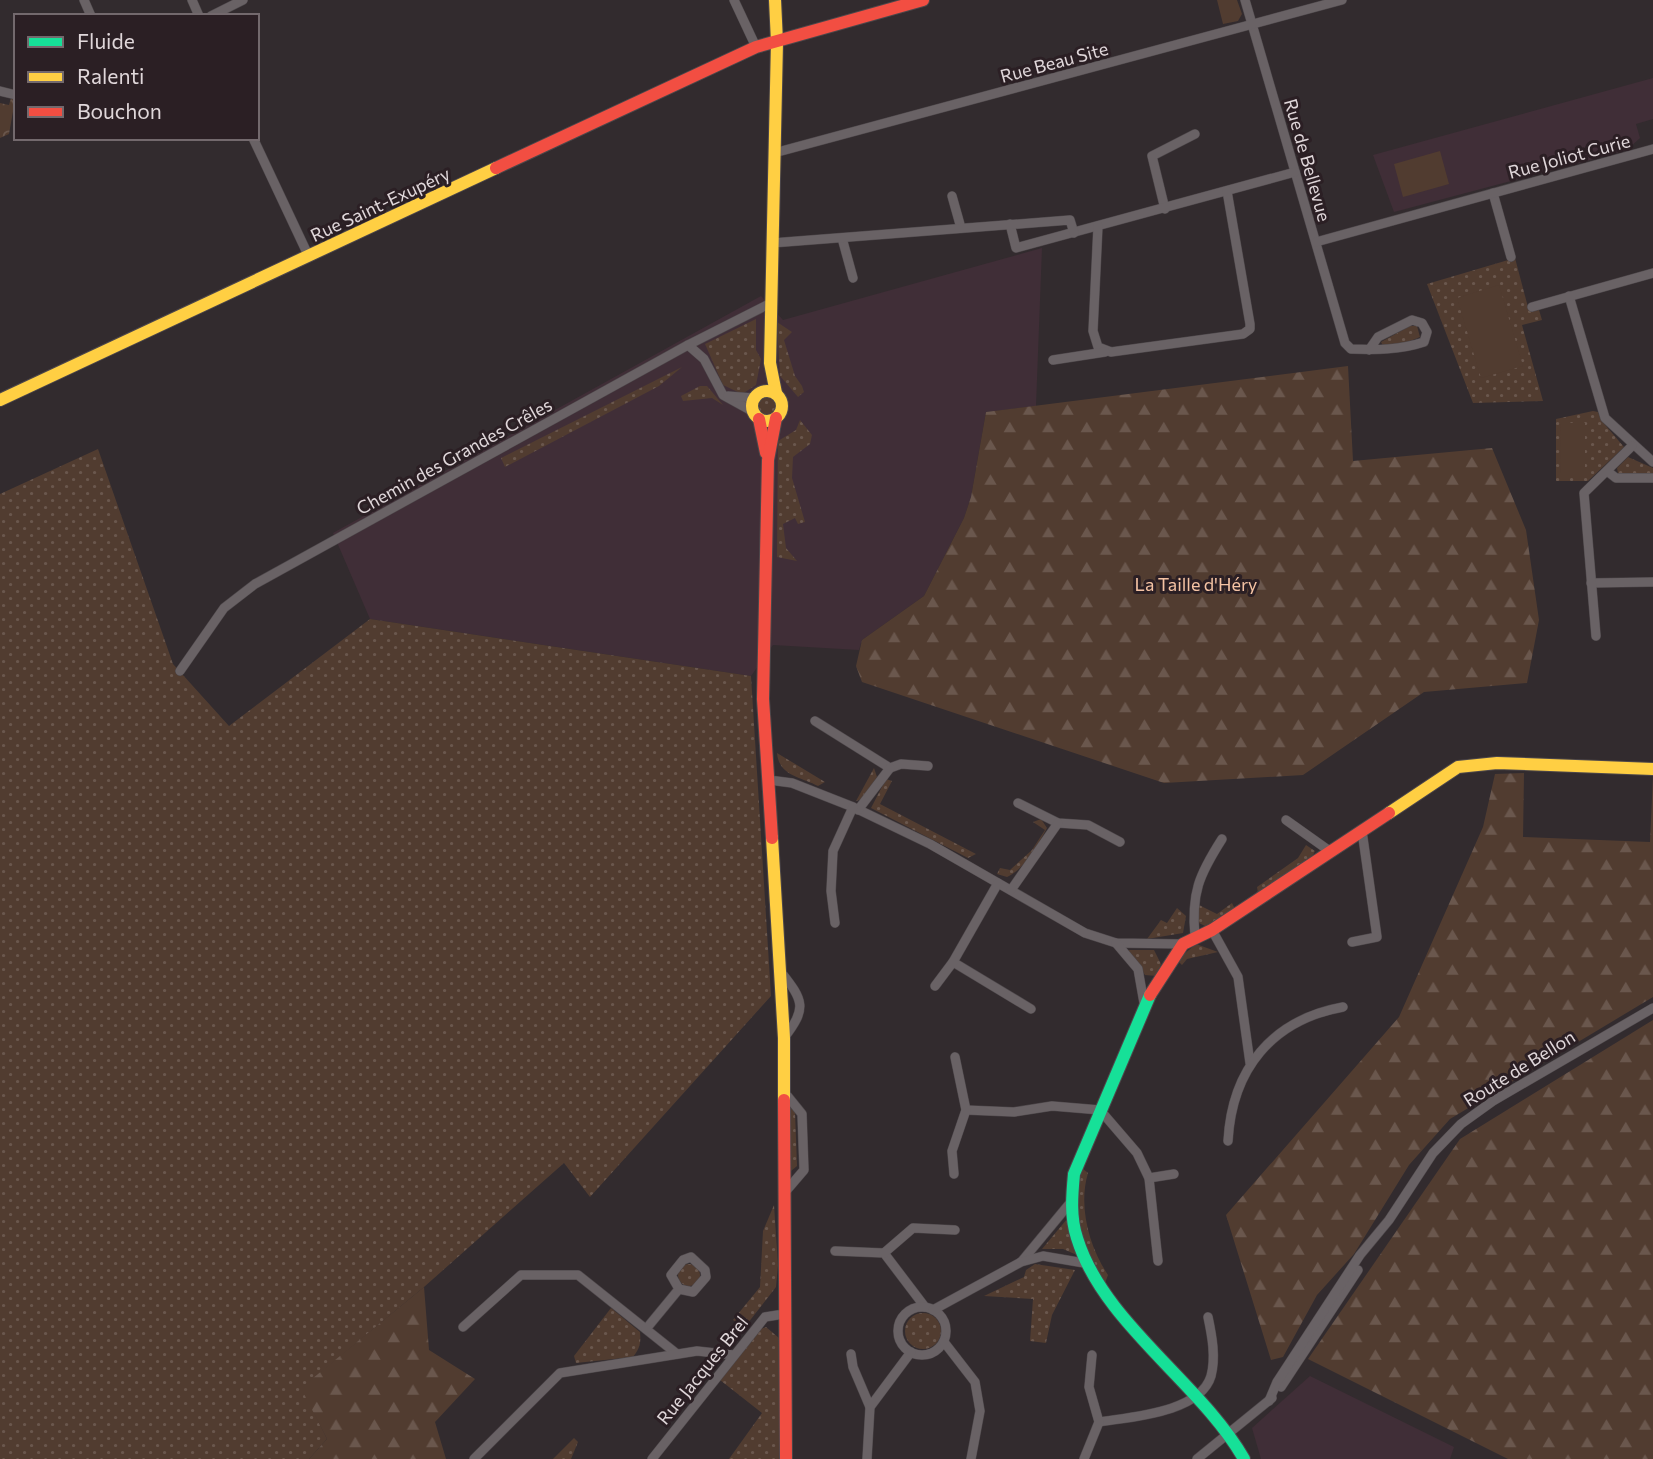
<svg xmlns="http://www.w3.org/2000/svg" width="1653" height="1459" font-family="Commissioner,sans-serif">
<style>
.built{fill:#402e37}
.grass{fill:url(#grass-dots)}
.forest{fill:url(#forest-firs)}
.park{fill:url(#park-crowns)}
.garden{fill:#513c30}
.lines{fill:none;stroke-linecap:round;stroke-linejoin:round}
.street-casing{stroke:#4d474a;stroke-width:10}
.fast-casing{stroke:#4d474a;stroke-width:14}
.slow-casing{stroke:#4d474a;stroke-width:14}
.jam-casing{stroke:#4d474a;stroke-width:14}
.street{stroke:#696265;stroke-width:9}
.fast{stroke:#16e098;stroke-width:12}
.slow{stroke:#ffcf43;stroke-width:12}
.jam{stroke:#f24e42;stroke-width:12}
.labels{text-anchor:middle;dominant-baseline:central;stroke-width:6;stroke-linejoin:round;paint-order:stroke}
.street-label{font-size:18px;fill:#e0d7da;stroke:#2b1f24}
.park-label{font-size:18px;fill:#f5c3a4;stroke:#2b1f24}
</style>
<defs>
<pattern id="grass-dots" width="8" height="8" patternUnits="userSpaceOnUse" patternTransform="scale(1.75)"><rect width="8" height="8" fill="#513c30"/><path d="M2 2h.1M6 6h.1" fill="none" stroke="#6a574d" stroke-width="1.8" stroke-linecap="round"/></pattern>
<pattern id="forest-firs" width="22" height="20" patternUnits="userSpaceOnUse" patternTransform="scale(1.75)"><rect width="22" height="20" fill="#513c30"/><path d="M5 1l3.5 6h-7zM16 11l3.5 6h-7z" fill="#6a574d"/></pattern>
<pattern id="park-crowns" width="20" height="18" patternUnits="userSpaceOnUse" patternTransform="scale(1.75)"><rect width="20" height="18" fill="#513c30"/><path d="M2 6a3 3 0 1 1 6 0M12 15a3 3 0 1 1 6 0" fill="none" stroke="#6a574d"/></pattern>
</defs>
<rect width="100%" height="100%" fill="#322b2e"/>
<g class="built">
<polygon points="1653,78 1653,119 1636,124 1640,138 1627,150 1394,212 1373,155"/>
<polygon points="1042,248 1036,406 986,412 971,497 964,518 924,596 862,640 859,650 773,645 751,676 370,619 333,533 761,296 783,320"/>
<polygon points="1310,1376 1454,1447 1450,1459 1261,1459 1252,1428"/>
</g>
<g class="grass">
<polygon points="1515,258 1529,311 1539,310 1542,320 1522,325 1543,401 1473,403 1427,284"/>
<polygon points="756,319 756,350 761,359 756,385 742,394 723,385 705,344"/>
<polygon points="777,322 792,332 784,340 795,376 802,386 804,392 798,397 780,376"/>
<polygon points="1410,326 1417,326 1420,337 1398,346 1383,346 1381,342"/>
<polygon points="682,367 659,386 505,467 501,458"/>
<polygon points="700,386 707,386 723,405 712,398 683,401 681,396"/>
<circle cx="767" cy="406" r="9"/>
<polygon points="1593,411 1598,412 1601,420 1624,447 1588,481 1556,481 1556,419"/>
<polygon points="800,420 812,435 810,444 793,457 792,478 805,522 798,524 795,518 783,524 786,548 797,561 777,557 778,441 796,430"/>
<polygon points="98,449 173,664 229,726 370,619 751,676 771,996 590,1197 564,1163 424,1287 302,1388 327,1439 309,1459 0,1459 0,494"/>
<polygon points="1628,457 1653,468 1653,474 1618,473 1617,468"/>
<path d="M 777,753 L 825,782 L 818,786 C 801,777 779,776 777,753 Z"/>
<polygon points="874,768 877,777 862,799 856,801"/>
<polygon points="886,779 892,781 880,804 976,854 968,858 871,808"/>
<path d="M 1041,819 L 1047,828 C 1037,846 1026,868 1007,877 L 997,874 L 1000,868 L 1010,870 L 1032,850 L 1045,830 L 1033,822 Z"/>
<polygon points="1306,845 1315,851 1311,859 1258,893 1257,887 1298,858"/>
<polygon points="1232,903 1235,909 1207,927 1197,922 1197,904 1217,914"/>
<polygon points="1177,908 1186,916 1183,933 1147,939 1161,920 1167,923"/>
<polygon points="1196,944 1218,952 1187,959 1182,965 1177,960"/>
<polygon points="1128,950 1154,950 1161,964 1157,976 1145,975"/>
<polygon points="790,1107 795,1112 797,1166 791,1171"/>
<path d="M 1083,1169 L 1088,1173 C 1078,1206 1089,1247 1108,1275 L 1105,1283 C 1082,1251 1067,1207 1083,1169 Z"/>
<polygon points="774,1205 778,1265 776,1287 744,1328 733,1320 760,1287 763,1231"/>
<polygon points="1067,1219 1077,1255 1063,1249 1042,1249"/>
<polygon points="1035,1264 1075,1270 1052,1315 1046,1343 1030,1341 1033,1299 984,1296 1024,1277 1026,1270"/>
<circle cx="689" cy="1275" r="11"/>
<path d="M 611,1308 L 640,1332 C 641,1343 640,1348 633,1357 L 576,1363 L 574,1356 Z"/>
<circle cx="923" cy="1331" r="18"/>
<polygon points="766,1327 779,1338 780,1459 729,1459 762,1413 720,1380 761,1329"/>
<polygon points="574,1438 578,1442 571,1459 553,1459"/>
</g>
<g class="forest">
<polygon points="1348,366 1353,461 1492,448 1526,530 1539,620 1527,683 1424,692 1303,775 1164,783 862,682 856,666 862,640 924,596 964,518 971,497 986,412"/>
<polygon points="1524,773 1523,837 1650,842 1653,776 1653,997 1450,1119 1409,1165 1354,1254 1317,1295 1283,1357 1271,1360 1226,1215 1399,1017 1483,827 1495,774"/>
<polygon points="1653,1020 1653,1459 1508,1459 1308,1359 1460,1139"/>
<polygon points="424,1287 429,1350 475,1379 435,1422 446,1459 309,1459 327,1439 301,1388"/>
</g>
<polygon class="park" points="11,98 15,100 9,134 0,138 0,103 9,105"/>
<g class="garden">
<polygon points="1217,0 1237,0 1242,14 1238,21 1223,24"/>
<polygon points="1440,151 1449,184 1403,197 1394,164"/>
<polygon points="1499,285 1523,366 1481,378 1457,298"/>
<polygon points="1560,423 1585,423 1585,474 1561,474"/>
</g>
<g class="lines">
<defs>
<g id="street">
<polyline points="84,0 91,16"/>
<polyline points="192,0 199,16"/>
<polyline points="734,0 756,47"/>
<path d="M 1245,0 L 1345,343 L 1351,349 C 1376,350 1400,350 1424,342 L 1427,332 L 1422,323 L 1412,320 L 1378,337 L 1369,350"/>
<polyline points="211,16 243,0"/>
<polyline points="0,91 16,95"/>
<polyline points="253,138 309,257"/>
<polyline points="774,153 1342,0"/>
<polyline points="1493,193 1511,257"/>
<polyline points="952,196 961,228"/>
<polyline points="1165,209 1152,156 1195,134"/>
<polyline points="1010,224 1016,248 1295,172"/>
<polyline points="1098,226 1093,331 1098,347 1111,352 1243,334 1250,329 1250,324 1227,191"/>
<polyline points="842,238 853,278"/>
<polyline points="1316,242 1653,149"/>
<polyline points="772,243 1070,220 1074,233"/>
<polyline points="1569,296 1605,418 1653,462"/>
<polyline points="1532,307 1653,273"/>
<polyline points="688,345 704,359 723,395 752,411"/>
<polyline points="1053,360 1105,352"/>
<polyline points="728,396 754,398"/>
<polyline points="1607,471 1616,478 1653,478"/>
<polyline points="1591,583 1653,582"/>
<polyline points="1596,636 1584,493 1632,446"/>
<polyline points="180,671 224,608 255,584 688,345 771,303"/>
<polyline points="815,721 890,768 901,764 928,766"/>
<polyline points="769,780 792,783 853,807 930,844 1085,933 1116,943 1183,944"/>
<polyline points="1018,803 1058,823 1088,825 1120,842"/>
<polyline points="858,810 890,768"/>
<polyline points="1286,820 1331,852"/>
<polyline points="1011,890 1058,823"/>
<polyline points="835,923 831,891 833,851 853,807"/>
<polyline points="1212,930 1238,977 1250,1063"/>
<path d="M 1195,937 C 1191,893 1199,875 1222,839"/>
<polyline points="1352,942 1377,937 1362,831"/>
<polyline points="1116,943 1138,969 1144,1003"/>
<polyline points="953,962 1031,1009"/>
<path d="M 781,972 C 804,1001 807,1008 784,1038"/>
<polyline points="935,986 953,962 998,883"/>
<polyline points="785,1093 802,1114 804,1170 786,1191"/>
<polyline points="966,1110 1014,1112 1052,1106 1100,1110 1137,1153 1149,1178 1158,1261"/>
<path d="M 1228,1141 C 1232,1069 1272,1020 1343,1007"/>
<polyline points="954,1174 952,1151 966,1110 955,1057"/>
<polyline points="1149,1178 1174,1174"/>
<polyline points="835,1251 884,1253 925,1307"/>
<polyline points="884,1253 913,1228 955,1230"/>
<polyline points="1022,1261 1070,1203"/>
<circle cx="922" cy="1331" r="24"/>
<polyline points="933,1310 1021,1262 1043,1256 1084,1263"/>
<polyline points="463,1327 521,1275 578,1275 677,1354"/>
<polyline points="646,1329 679,1289 693,1292 706,1277 705,1270 691,1257 683,1260 671,1275 679,1289"/>
<polyline points="944,1342 975,1382 980,1411 971,1459"/>
<polyline points="851,1354 853,1367 870,1407"/>
<polyline points="1281,1387 1358,1270"/>
<polyline points="1269,1401 1277,1382 1360,1255 1389,1220 1433,1153 1461,1124 1493,1101 1653,1008"/>
<path d="M 1099,1422 C 1129,1417 1200,1413 1211,1376 C 1216,1357 1212,1336 1208,1317"/>
<polyline points="474,1459 560,1373 697,1351 734,1355"/>
<polyline points="652,1459 765,1317 784,1314"/>
<polyline points="867,1459 870,1407 911,1352"/>
<polyline points="1084,1459 1099,1422 1089,1387 1092,1355"/>
<polyline points="1197,1459 1272,1398"/>
</g>
<path id="fast" d="M 1150,995 L 1074,1174 C 1072,1195 1070,1217 1077,1238 C 1103,1323 1201,1383 1244,1459"/>
<g id="slow">
<polyline points="775,0 777,42 770,363 776,393"/>
<circle cx="767" cy="406" r="15"/>
<polyline points="0,400 496,168"/>
<polyline points="1389,813 1458,767 1497,763 1653,769"/>
<polyline points="772,838 784,1038 784,1100"/>
</g>
<g id="jam">
<polyline points="496,168 756,47 923,0"/>
<polyline points="759,419 766,453"/>
<polyline points="772,838 763,699 768,460 776,418"/>
<polyline points="1150,995 1183,944 1212,930 1389,813"/>
<polyline points="784,1100 786,1459"/>
</g>
</defs>
<use href="#street" class="street-casing"/>
<use href="#fast" class="fast-casing"/>
<use href="#slow" class="slow-casing"/>
<use href="#jam" class="jam-casing"/>
<use href="#street" class="street"/>
<use href="#fast" class="fast"/>
<use href="#slow" class="slow"/>
<use href="#jam" class="jam"/>
</g>
<g class="labels">
<g class="street-label">
<text transform="translate(1054 62) rotate(-15)">Rue Beau Site</text>
<text transform="translate(1569 156) rotate(-15)">Rue Joliot Curie</text>
<text transform="translate(1308 160) rotate(74)">Rue de Bellevue</text>
<text transform="translate(380 204) rotate(-25)">Rue Saint-Exupéry</text>
<text transform="translate(454 456) rotate(-29)">Chemin des Grandes Crêles</text>
<text transform="translate(1519 1068) rotate(-32)">Route de Bellon</text>
<text transform="translate(702 1370) rotate(-51)">Rue Jacques Brel</text>
</g>
<g class="park-label">
<text x="1196" y="584">La Taille d'Héry</text>
</g>
</g>
<rect x="14" y="14" width="245" height="126" fill="#2b1f24" stroke="#73696d" stroke-width="2"/>
<rect x="28" y="37" width="35" height="10" fill="#16e098" stroke="#73696d" stroke-width="2"/>
<text x="77" y="49" font-size="21" fill="#e0d7da">Fluide</text>
<rect x="28" y="72" width="35" height="10" fill="#ffcf43" stroke="#73696d" stroke-width="2"/>
<text x="77" y="84" font-size="21" fill="#e0d7da">Ralenti</text>
<rect x="28" y="107" width="35" height="10" fill="#f24e42" stroke="#73696d" stroke-width="2"/>
<text x="77" y="119" font-size="21" fill="#e0d7da">Bouchon</text>
</svg>
